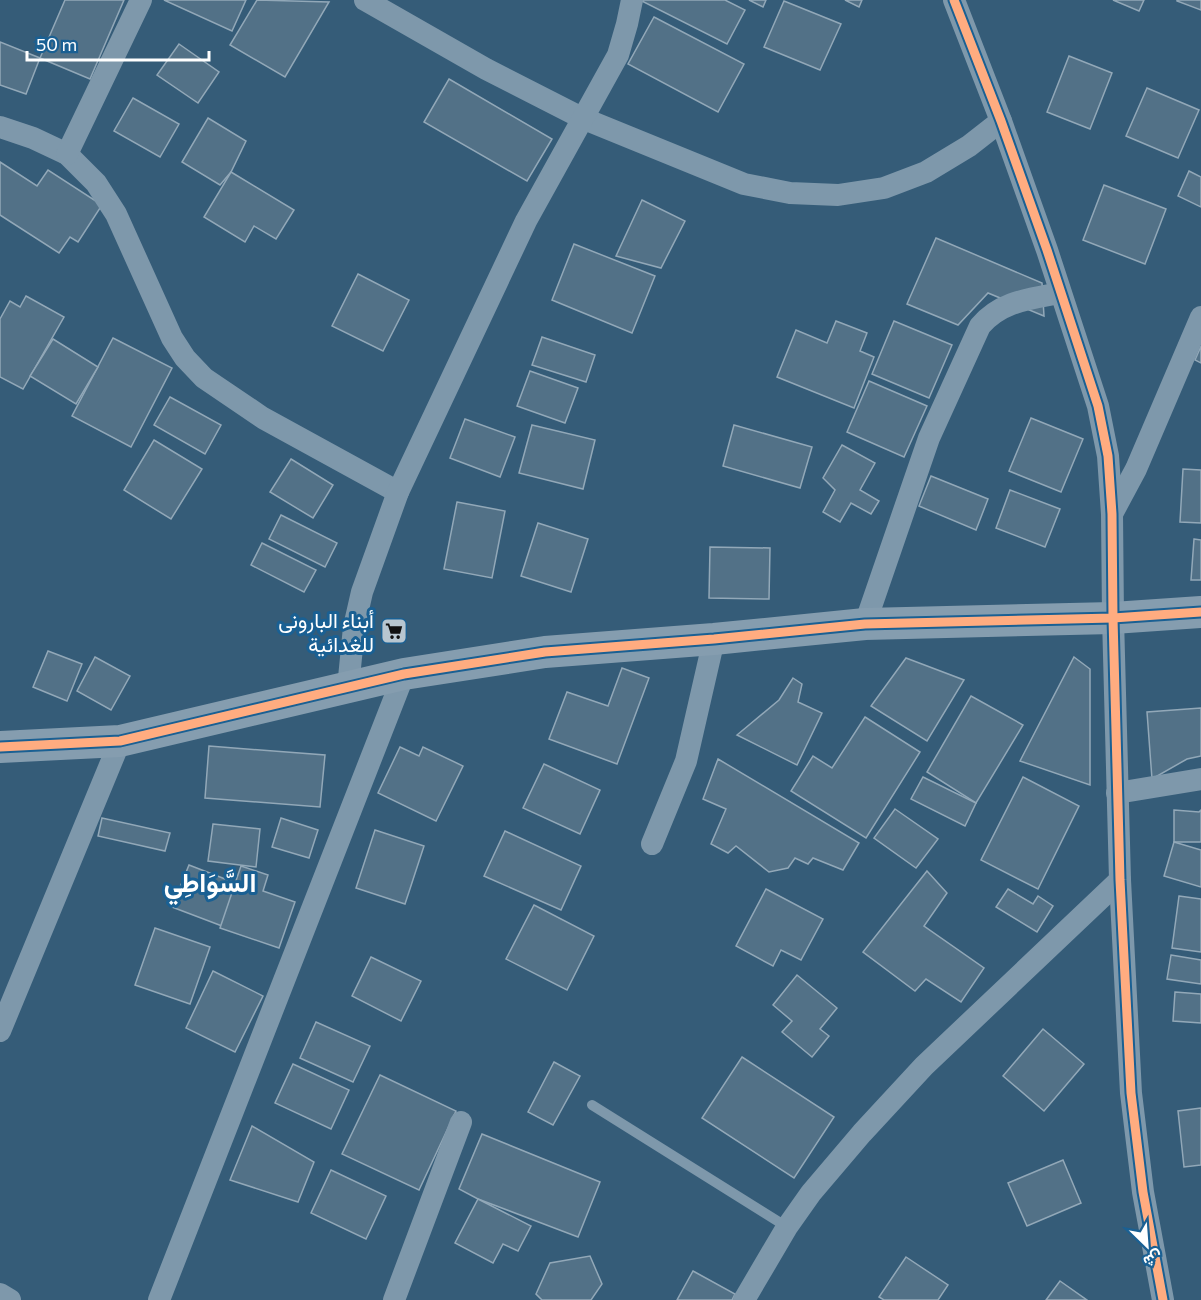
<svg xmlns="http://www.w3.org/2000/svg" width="1201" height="1300" font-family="Commissioner,Vazirmatn,sans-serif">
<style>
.building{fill:#527187;stroke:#92a8b8;stroke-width:1.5}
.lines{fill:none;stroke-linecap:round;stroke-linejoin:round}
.lane{stroke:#7e98ab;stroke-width:10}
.street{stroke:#7e98ab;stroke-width:22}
.secondary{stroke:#859daf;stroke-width:32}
.cycleway-casing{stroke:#1a6093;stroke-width:13}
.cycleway{stroke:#ffac80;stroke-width:9}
.labels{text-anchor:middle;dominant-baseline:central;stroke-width:6;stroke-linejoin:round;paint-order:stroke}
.poi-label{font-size:21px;fill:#fff;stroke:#1a6093;text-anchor:end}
.district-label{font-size:27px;font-weight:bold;fill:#fff;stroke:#1a6093}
</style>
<rect width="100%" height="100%" fill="#355c78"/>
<g class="building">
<polygon points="65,0 124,0 90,79 40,58"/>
<polygon points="164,0 246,0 232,31"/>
<polygon points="257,0 329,2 285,77 230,45"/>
<polygon points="640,0 725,0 745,10 727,44"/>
<polygon points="749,0 766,0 763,7"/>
<polygon points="845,0 862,0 859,7"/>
<polygon points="1113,0 1144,0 1139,11"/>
<polygon points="1177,0 1201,0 1201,10 1177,1"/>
<polygon points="784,1 841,24 820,70 764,47"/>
<polygon points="654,17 744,64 718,112 628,64"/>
<polygon points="0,42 40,58 26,94 0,85"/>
<polygon points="179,44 219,72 198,103 157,75"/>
<polygon points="1069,56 1112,73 1090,129 1047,112"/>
<polygon points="449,79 552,139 527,181 424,122"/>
<polygon points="1147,88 1199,110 1178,158 1126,136"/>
<polygon points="133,98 179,124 160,157 114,131"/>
<polygon points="208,118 246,141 231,172 220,185 182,162"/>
<polygon points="0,162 37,186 48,170 102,205 78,242 70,237 59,253 0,215"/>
<polygon points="1189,171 1201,177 1201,207 1178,196"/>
<polygon points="231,172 294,210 276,239 254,226 245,242 204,217"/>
<polygon points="1104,185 1166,209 1145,264 1083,240"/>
<polygon points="642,200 685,221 661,268 616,256"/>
<polygon points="936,238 1042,283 1044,316 988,293 958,325 907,304"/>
<polygon points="574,244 655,276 632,333 552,300"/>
<polygon points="358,274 409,300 383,351 332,326"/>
<polygon points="26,296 64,317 23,389 0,377 0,319 10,301 20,307"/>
<polygon points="836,321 867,333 860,351 874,357 854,408 777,377 796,330 827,343"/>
<polygon points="894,321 952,345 929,398 872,374"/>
<polygon points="542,337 595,355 586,382 532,365"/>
<polygon points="113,338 172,368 131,447 72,416"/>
<polygon points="53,339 98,367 76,404 30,376"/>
<polygon points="1201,346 1201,363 1195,360"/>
<polygon points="530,371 578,388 565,423 517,406"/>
<polygon points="869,381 927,406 904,457 847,432"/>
<polygon points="170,397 221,425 205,454 154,425"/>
<polygon points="1031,418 1083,439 1061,492 1009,471"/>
<polygon points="465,419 515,437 500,477 450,458"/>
<polygon points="532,425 595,440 583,489 519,473"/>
<polygon points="734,425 812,447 800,488 723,466"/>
<polygon points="154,440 202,469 171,519 124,490"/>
<polygon points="842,445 875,463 860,490 879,501 871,514 851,503 840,522 823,512 835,490 823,478"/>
<polygon points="291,459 333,485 313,518 270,492"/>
<polygon points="1183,469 1201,470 1201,523 1180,522"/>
<polygon points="931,476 988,499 976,530 919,506"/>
<polygon points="1010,490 1060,509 1045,547 996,528"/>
<polygon points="457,502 505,511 492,578 444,569"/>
<polygon points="281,515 337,543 325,567 269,539"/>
<polygon points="538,523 588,539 571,592 521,576"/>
<polygon points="1194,539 1201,540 1201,580 1191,580"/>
<polygon points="262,543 316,570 304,592 251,565"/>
<polygon points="710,547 770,548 769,599 709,598"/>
<polygon points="48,651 82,664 67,701 33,687"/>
<polygon points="95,657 130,676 111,710 77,691"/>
<polygon points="1074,657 1090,669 1090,785 1020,761"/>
<polygon points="906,658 964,680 927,741 871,706"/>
<polygon points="622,668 649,678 617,764 549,739 567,692 608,706"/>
<polygon points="793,678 802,684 798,702 822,713 797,765 737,735 779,700"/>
<polygon points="971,696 1023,725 976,803 927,772"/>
<polygon points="1201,708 1201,756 1187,759 1152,779 1147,712"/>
<polygon points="865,717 920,752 866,838 791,791 813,756 832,768"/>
<polygon points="209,746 325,755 320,807 205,798"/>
<polygon points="400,747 419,756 423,747 463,766 436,821 378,793"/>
<polygon points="718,759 859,843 843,870 813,858 808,864 795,858 788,868 769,872 736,846 728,853 711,844 726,809 703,799"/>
<polygon points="544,764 600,790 580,834 523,808"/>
<polygon points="923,777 976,803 965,826 911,799"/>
<polygon points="1023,777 1079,806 1038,889 981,860"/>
<polygon points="895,809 938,839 916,868 874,838"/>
<polygon points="1174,810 1199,812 1201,810 1201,842 1174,842"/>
<polygon points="102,818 170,833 165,851 98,836"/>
<polygon points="281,818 318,830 309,858 272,847"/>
<polygon points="213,824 260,829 256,867 208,861"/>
<polygon points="375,830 424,846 405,904 356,888"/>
<polygon points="505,831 581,866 561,910 484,876"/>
<polygon points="1174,842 1201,850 1201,887 1164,876"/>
<polygon points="189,865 238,884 222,926 172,907"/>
<polygon points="241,866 268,875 263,891 295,902 279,948 220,928"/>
<polygon points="927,871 947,893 924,926 984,968 961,1002 926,979 915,991 863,952"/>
<polygon points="766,889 823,919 801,960 781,950 773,966 736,946"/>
<polygon points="1008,889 1033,904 1038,896 1053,906 1037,932 996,907"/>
<polygon points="1179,896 1201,899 1201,952 1172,948"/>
<polygon points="534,905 594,936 567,990 506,959"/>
<polygon points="155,928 210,947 190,1004 135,985"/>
<polygon points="1171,955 1201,960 1201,984 1167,979"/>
<polygon points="371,957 421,981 401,1021 352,996"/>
<polygon points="213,971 263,996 235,1052 186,1028"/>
<polygon points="797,975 837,1008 820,1029 829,1036 812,1057 782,1032 792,1021 773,1005"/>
<polygon points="1175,992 1201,994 1201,1023 1173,1021"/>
<polygon points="316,1022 370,1046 353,1082 300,1058"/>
<polygon points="1043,1029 1084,1064 1044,1111 1003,1076"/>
<polygon points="742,1057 834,1117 794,1178 702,1118"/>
<polygon points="554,1062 580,1076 553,1125 528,1112"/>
<polygon points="293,1064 349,1090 331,1129 275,1103"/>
<polygon points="380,1075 456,1111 419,1190 342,1154"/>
<polygon points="1201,1108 1201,1165 1184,1167 1178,1111"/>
<polygon points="252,1126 314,1162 298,1202 230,1180"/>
<polygon points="482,1134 600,1182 578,1237 478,1199 459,1189"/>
<polygon points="1063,1160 1081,1203 1027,1226 1008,1183"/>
<polygon points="331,1170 386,1196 366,1239 311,1213"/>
<polygon points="478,1199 531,1226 518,1251 503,1244 493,1263 455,1243"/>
<polygon points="590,1256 602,1284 591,1300 542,1300 536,1294 550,1263"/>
<polygon points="906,1257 948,1285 938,1300 884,1300 879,1297"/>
<polygon points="693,1271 735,1294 732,1300 677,1300"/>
<polygon points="1060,1281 1087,1300 1046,1300"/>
</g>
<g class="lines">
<polyline class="lane" points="592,1105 787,1227"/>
<g class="street">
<polyline points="365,0 486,69 582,118 744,184 790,193 838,195 884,188 926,172 969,146 1001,121"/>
<polyline points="954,0 1001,121 1047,250 1098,406 1108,456 1112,514 1113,618 1120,880 1131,1093 1143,1192 1163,1300"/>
<polyline points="0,127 33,138 67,154 96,183 116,214 172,338 185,358 204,378 263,418 398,492"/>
<polyline points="67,154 141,0"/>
<polyline points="1113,512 1136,469 1201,317"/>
<path d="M 865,624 L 929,438 L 980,326 C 1001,301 1030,299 1060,293"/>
<polyline points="348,688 354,627 362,592 398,492 526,221 618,55 627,24 632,0"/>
<polyline points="1117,793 1201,779"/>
<polyline points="652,844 686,761 714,639"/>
<polyline points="0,1031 120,741"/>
<polyline points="0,1294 10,1300"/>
<polyline points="159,1300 404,674"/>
<polyline points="394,1300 461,1122"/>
<polyline points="744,1300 787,1227 811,1193 862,1133 924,1066 1120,880"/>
</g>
<polyline class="secondary" points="0,747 120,741 404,674 545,652 714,639 865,624 1113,618 1201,612"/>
<defs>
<g id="cycleway">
<polyline points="954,0 1001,121 1047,250 1098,406 1108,456 1112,514 1113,618 1120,880 1131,1093 1143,1192 1163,1300"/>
<polyline points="0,747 120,741 404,674 545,652 714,639 865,624 1113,618 1201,612"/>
</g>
</defs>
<use href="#cycleway" class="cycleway-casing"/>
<use href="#cycleway" class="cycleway"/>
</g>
<defs>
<symbol id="supermarket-square" viewBox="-11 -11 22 22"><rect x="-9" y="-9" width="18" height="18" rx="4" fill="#b8c6d0" stroke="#1a6093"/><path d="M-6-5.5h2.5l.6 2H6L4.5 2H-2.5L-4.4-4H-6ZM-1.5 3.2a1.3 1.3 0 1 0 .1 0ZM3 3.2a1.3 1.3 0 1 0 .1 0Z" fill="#111"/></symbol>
</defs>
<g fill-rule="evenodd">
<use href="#supermarket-square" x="379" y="616" width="30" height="30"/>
</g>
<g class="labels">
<g class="poi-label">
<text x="374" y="619">أبناء البارونى<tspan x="374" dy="24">للغدائية</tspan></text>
</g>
<g class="district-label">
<text x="210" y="881">السَّوَاطِي</text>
</g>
</g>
<g transform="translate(1147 1246) rotate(155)" stroke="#1a6093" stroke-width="4.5" paint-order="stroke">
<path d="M0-4.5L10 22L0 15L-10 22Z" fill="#ffffff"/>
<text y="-9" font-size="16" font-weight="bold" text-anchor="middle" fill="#ffffff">ش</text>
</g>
<path d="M27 51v9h182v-9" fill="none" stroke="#ffffff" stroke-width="3"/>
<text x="36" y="51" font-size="18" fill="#ffffff" stroke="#1a6093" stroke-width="4.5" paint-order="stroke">50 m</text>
</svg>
